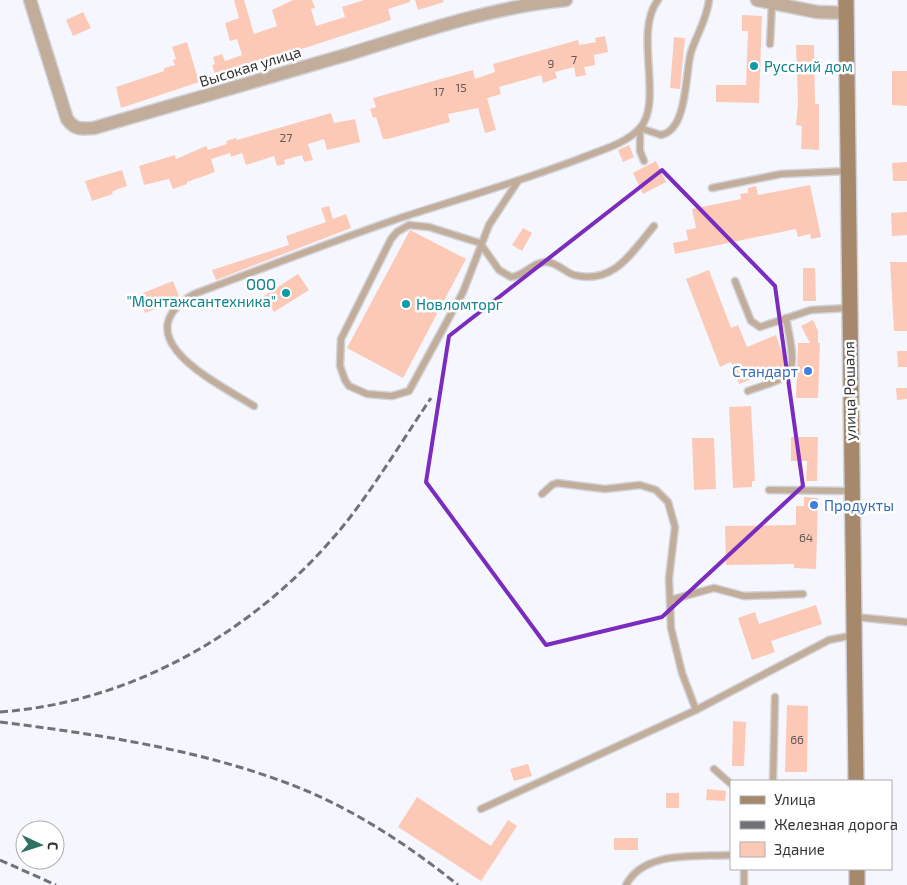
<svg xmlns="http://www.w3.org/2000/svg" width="907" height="885" font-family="'Exo 2',sans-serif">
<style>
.building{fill:#fdc9b7}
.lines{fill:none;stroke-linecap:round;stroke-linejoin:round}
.lane-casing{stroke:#d2d3da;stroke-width:9}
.street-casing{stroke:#d2d3da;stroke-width:15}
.secondary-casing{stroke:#d2d3da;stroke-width:18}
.lane{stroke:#c1ad99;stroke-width:6}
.street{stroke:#c1ad99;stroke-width:12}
.secondary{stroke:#a6896b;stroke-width:15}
.rail{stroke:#717278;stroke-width:3;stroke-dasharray:8 4;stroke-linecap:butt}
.marked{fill:none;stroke:#7b2cbf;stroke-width:4;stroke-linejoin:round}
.culture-dot{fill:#0f9aa8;stroke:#fff;stroke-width:2}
.shop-dot{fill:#3f7fe0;stroke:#fff;stroke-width:2}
.labels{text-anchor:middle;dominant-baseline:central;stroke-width:5;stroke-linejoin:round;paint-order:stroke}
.number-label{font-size:12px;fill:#655857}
.street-label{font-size:15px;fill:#323337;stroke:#fff}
.culture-label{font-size:15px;fill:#0d838f;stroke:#fff;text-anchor:start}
.shop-label{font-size:15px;fill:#366cbe;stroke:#fff;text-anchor:end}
</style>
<rect width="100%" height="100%" fill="#f5f6fe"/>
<g class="building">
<polygon points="234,0 244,0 254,34 277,26 272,10 293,0 312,0 315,8 311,9 316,26 345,17 342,7 364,0 410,0 410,2 388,9 391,20 216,77 212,65 215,64 213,57 222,54 225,61 242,55 237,39 230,41 225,23 239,18"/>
<polygon points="415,0 443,0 444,2 418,10"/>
<polygon points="83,12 91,28 73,36 66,20"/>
<polygon points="742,15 762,16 759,103 716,102 716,85 746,85 748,31 742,31"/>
<polygon points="605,36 608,52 594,55 595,65 584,67 586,75 576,77 574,67 555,72 557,78 543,83 541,75 499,87 501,94 487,98 496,130 485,133 478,108 448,114 450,122 388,139 383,139 376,117 373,118 370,109 376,107 373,98 473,70 475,79 495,72 493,64 578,40 579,45 596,42 595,38"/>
<polygon points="674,37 685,38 680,89 670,88"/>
<polygon points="187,42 199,82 121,108 116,87 164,71 164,68 175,65 173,60 176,59 172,47"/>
<polygon points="796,45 814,45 815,104 819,104 819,150 801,149 802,126 796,125 798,103"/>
<polygon points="892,71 907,71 907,106 892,105"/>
<polygon points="331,113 334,123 355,119 360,142 327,150 324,139 308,144 313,160 304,162 302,155 284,160 285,164 277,166 274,156 246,165 242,153 231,157 230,153 211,159 215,172 187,182 187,184 173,189 169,179 144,185 139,166 175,155 176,159 206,146 208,150 227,144 226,141 236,138 237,140"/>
<polygon points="629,145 634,157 623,162 618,150"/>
<polygon points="656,161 666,182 643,194 633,173"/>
<polygon points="907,162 907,181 893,181 892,163"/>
<polygon points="122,170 127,186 118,189 112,192 113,194 92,201 85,181"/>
<polygon points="810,185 821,237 811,239 810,234 798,237 796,229 675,254 673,243 688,240 686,230 696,228 692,209 741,199 740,194 748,193 748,188 756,186 758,195"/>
<polygon points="329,206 333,219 346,214 351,228 216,280 212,270 289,245 286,236 326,222 321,208"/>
<polygon points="907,212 907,235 892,236 891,213"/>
<polygon points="523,228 532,233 522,251 512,245"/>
<polygon points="410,230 466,259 403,378 347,348"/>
<polygon points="890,262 907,262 907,331 894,331"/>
<polygon points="803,268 815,268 816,301 803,301"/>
<polygon points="709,270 731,328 738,325 747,347 776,335 786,365 739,384 731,362 720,367 686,279"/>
<polygon points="298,274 309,290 274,312 264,296"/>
<polygon points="173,281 180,299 145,313 138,295"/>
<polygon points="813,320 818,331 818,343 820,343 818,398 796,398 798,343 810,343 801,326"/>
<polygon points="897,351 907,351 907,367 898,367"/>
<polygon points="896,388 907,388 907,399 897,400"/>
<polygon points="751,406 755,481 752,481 752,487 733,488 729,407"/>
<polygon points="791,437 818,437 817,481 806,481 807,461 791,461"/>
<polygon points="692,438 714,438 716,489 694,490"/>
<polygon points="804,497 818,498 816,569 794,568 794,564 726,565 725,526 796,525 796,506 804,506"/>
<polygon points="816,605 822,624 771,641 775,652 752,660 738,618 755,612 759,624"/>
<polygon points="787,705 808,706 807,772 785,772"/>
<polygon points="733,721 746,722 744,766 732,766"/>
<polygon points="528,764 532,776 514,781 510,769"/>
<polygon points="707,789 726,791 725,801 706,800"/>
<rect x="666" y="793" width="13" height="15"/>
<polygon points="417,797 491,846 508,820 517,826 481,881 398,827"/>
<rect x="614" y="838" width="24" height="12"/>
</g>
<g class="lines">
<defs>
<g id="lane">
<polyline points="770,44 772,3"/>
<path d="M 644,161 L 640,151 L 640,128 L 661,135 C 688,130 685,73 691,52 C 697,34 707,19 709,0"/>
<path d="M 518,181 L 489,225 L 463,292 L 409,391 L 392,396 L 367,394 L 349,386 L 345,380 L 340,366 L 341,339 L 391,239 L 397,232 L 409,225 L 429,227 L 480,243 L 499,270 L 511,277 C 524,276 533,262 546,262 C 557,262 564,272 574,275 C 614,285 632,252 654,226"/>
<polyline points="712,188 781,174 848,171"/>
<polyline points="735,281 751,321 760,327 811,310 849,308"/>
<path d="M 748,391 C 760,386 777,383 787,375 C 798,366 788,331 786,318"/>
<path d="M 254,406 C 217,383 121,337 194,294 C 264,268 333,241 403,217 C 462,198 521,181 579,159 C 598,151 626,144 640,128 C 664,101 633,32 658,0"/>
<polyline points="769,490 851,491"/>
<polyline points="542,494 552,485 557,483 605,489 640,485 656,490 668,502 675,527 669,578 671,628 682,673 696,710"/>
<polyline points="670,600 714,588 744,596 803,594"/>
<polyline points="855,617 907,622"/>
<polyline points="714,769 731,784"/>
<polyline points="773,781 775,697"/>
<polyline points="481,809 696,710 829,640 854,635"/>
<polyline points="744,869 744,885"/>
<path d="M 626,885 C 644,850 697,857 731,855"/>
</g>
<g id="street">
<path d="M 30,0 L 67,119 C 75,130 81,129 94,128 C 179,104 264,79 349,54 C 420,32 492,7 566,0"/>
<polyline points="757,0 817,12 847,13"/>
</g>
<g id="secondary">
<polyline points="846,0 856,781"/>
<polyline points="857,869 857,885"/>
</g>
</defs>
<use href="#lane" class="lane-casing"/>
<use href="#street" class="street-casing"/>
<use href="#secondary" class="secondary-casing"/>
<use href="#lane" class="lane"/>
<use href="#street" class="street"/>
<use href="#secondary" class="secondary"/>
<g class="rail">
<path d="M 0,712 C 137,702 263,627 348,520 C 378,481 404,438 431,398"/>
<path d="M 0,722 C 103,735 211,751 307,791 C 361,814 412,848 458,885"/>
<polyline points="0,860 56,885"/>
</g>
</g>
<path class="marked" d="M 662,170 L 775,286 L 803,486 L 662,617 L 546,645 L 426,482 L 449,336 Z"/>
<g class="culture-dot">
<circle cx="754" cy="66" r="5"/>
<circle cx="286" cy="293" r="5"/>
<circle cx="406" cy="304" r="5"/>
</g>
<g class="shop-dot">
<circle cx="808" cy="371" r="5"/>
<circle cx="814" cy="505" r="5"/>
</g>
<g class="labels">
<g class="number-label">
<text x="574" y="59">7</text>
<text x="551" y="63">9</text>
<text x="461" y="87">15</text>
<text x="439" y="91">17</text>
<text x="286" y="137">27</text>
<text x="806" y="537">64</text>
<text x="797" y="739">66</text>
</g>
<g class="street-label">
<text transform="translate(250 66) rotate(-17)">Высокая улица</text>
<text transform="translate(849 391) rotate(-91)">улица Рошаля</text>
</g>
<g class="culture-label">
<text x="764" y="66">Русский дом</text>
<text x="276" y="284" text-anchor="end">ООО<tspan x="276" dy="17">"Монтажсантехника"</tspan></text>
<text x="416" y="304">Новломторг</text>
</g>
<g class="shop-label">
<text x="798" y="371">Стандарт</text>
<text x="824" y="505" text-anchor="start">Продукты</text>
</g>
</g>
<rect x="730" y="780" width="162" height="90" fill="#ffffff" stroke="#adadaf"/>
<rect x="740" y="796" width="25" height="8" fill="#a6896b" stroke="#adadaf"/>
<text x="774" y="805" font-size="15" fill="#323337">Улица</text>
<rect x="740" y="821" width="25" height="8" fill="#717278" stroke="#adadaf"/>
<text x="774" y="830" font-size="15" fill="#323337">Железная дорога</text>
<rect x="740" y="842" width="25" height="15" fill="#fdc9b7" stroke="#adadaf"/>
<text x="774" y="855" font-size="15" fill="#323337">Здание</text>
<g transform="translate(40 845) rotate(94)"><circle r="24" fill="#ffffff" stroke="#adadaf"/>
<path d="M0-4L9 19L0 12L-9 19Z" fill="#2f7263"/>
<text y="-8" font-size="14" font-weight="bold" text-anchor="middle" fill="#323337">С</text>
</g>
</svg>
